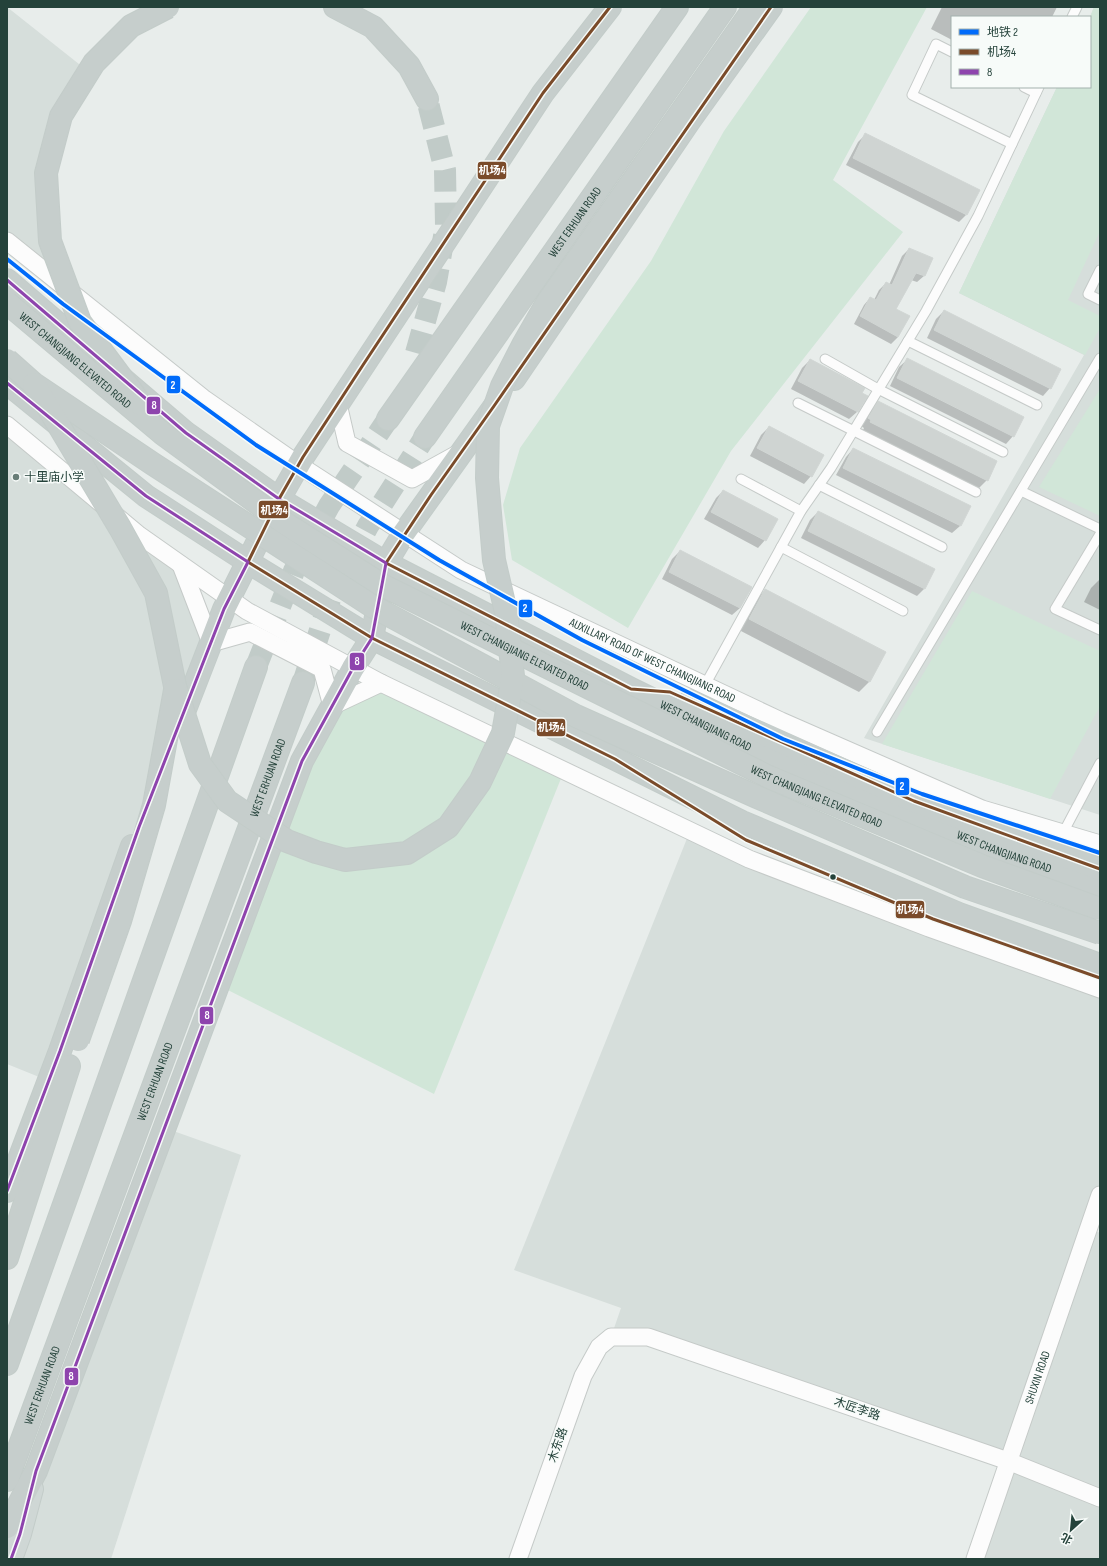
<svg xmlns="http://www.w3.org/2000/svg" width="1107" height="1566" font-family="'Sofia Sans Condensed','Noto Sans SC',sans-serif">
<style>
.built{fill:#d6dedb}
.green{fill:#d1e6d8}
.shadow{fill:#0003}
.building{fill:#cfd4d2;stroke:#d1d6d4}
.lines{fill:none;stroke-linecap:round;stroke-linejoin:round}
.trunk-tunnel{stroke:#c1cbc8;stroke-width:22;stroke-dasharray:22 11;stroke-linecap:butt}
.service-casing{stroke:#c5cac8;stroke-width:11}
.minor-casing{stroke:#c5cac8;stroke-width:19}
.primary-casing{stroke:#c3ccc9;stroke-width:24}
.trunk-casing{stroke:#c3ccc9;stroke-width:24}
.service{stroke:#fcfcfc;stroke-width:9}
.minor{stroke:#fcfcfc;stroke-width:17}
.primary{stroke:#cfd7d5;stroke-width:22}
.trunk{stroke:#c6cecc;stroke-width:22}
.trunk-bridge-casing{stroke:#c3ccc9;stroke-width:24;stroke-linecap:butt}
.trunk-bridge{stroke:#c6cecc;stroke-width:22}
.bus-1-casing{stroke:#f7fbf9;stroke-width:6}
.bus-2-casing{stroke:#f7fbf9;stroke-width:6}
.bus-1{stroke:#7a4b2a;stroke-width:3}
.bus-2{stroke:#8e44ad;stroke-width:3}
.metro-1-casing{stroke:#f7fbf9;stroke-width:7}
.metro-1{stroke:#006bfa;stroke-width:4}
.poi-dot{fill:#697e78;stroke:#f7fbf9;stroke-width:1.5}
.bus-dot{fill:#24423a;stroke:#f7fbf9;stroke-width:1.5}
.labels{text-anchor:middle;dominant-baseline:central;stroke-width:3;stroke-linejoin:round;paint-order:stroke}
.street-label{font-size:12px;fill:#24423a;stroke:#f7fbf9}
.poi-label{font-size:12px;fill:#24423a;stroke:#f7fbf9;text-anchor:start}
.line-badge{stroke:#f7fbf9;stroke-width:1.5}
.badge-label{font-size:11px;text-anchor:middle;font-weight:bold;fill:#fff}
</style>
<rect width="100%" height="100%" fill="#e8edeb"/>
<g class="built">
<polygon points="7,7 89,72 46,173 68,290 7,241"/>
<polygon points="1094,7 1100,7 1100,815 864,738 1084,355 959,293 1057,87 1090,87 1090,17"/>
<polygon points="7,425 181,565 211,643 49,1081 7,1064"/>
<polygon points="690,831 1100,989 1100,1195 1089,1228 1100,1233 1100,1559 975,1559 1008,1461 648,1337 611,1337 621,1308 514,1270"/>
<polygon points="165,1128 241,1155 111,1559 11,1559"/>
</g>
<g class="green">
<polygon points="811,7 927,7 833,180 903,232 731,451 628,628 512,560 503,505 520,448 651,261 724,131"/>
<polygon points="1094,7 1100,7 1100,231 1068,300 1100,316 1100,328 1085,355 959,293 1057,87 1090,87 1090,17"/>
<polygon points="1100,389 1100,516 1039,487"/>
<polygon points="972,591 1100,651 1100,706 1050,799 882,744"/>
<polygon points="381,683 564,771 434,1094 218,985 332,706"/>
</g>
<g class="shadow">
<polygon points="942,7 1057,7 1052,17 952,17 952,40 931,29"/>
<polygon points="866,134 966,215 959,222 846,165 858,142"/>
<polygon points="909,249 924,276 917,282 911,280 895,310 898,337 891,344 854,324 864,305 870,298 874,300 879,290 886,283 889,285 902,256"/>
<polygon points="944,311 1050,388 1043,396 927,338 936,319"/>
<polygon points="810,360 866,396 857,412 849,419 791,389 802,368"/>
<polygon points="907,360 1013,436 1006,444 890,386 899,367"/>
<polygon points="879,403 996,462 987,480 979,488 863,430 864,428 861,426 871,410"/>
<polygon points="769,427 811,476 804,484 750,456 761,435"/>
<polygon points="853,449 969,507 960,526 952,533 836,475 846,457"/>
<polygon points="723,491 765,540 758,548 704,519 716,498"/>
<polygon points="818,512 934,570 924,589 917,596 801,538 810,520"/>
<polygon points="680,551 751,588 740,608 732,615 662,579 672,559"/>
<polygon points="1099,580 1100,581 1100,610 1084,602 1091,588"/>
<polygon points="765,590 870,681 859,692 739,630 755,601"/>
</g>
<g class="building">
<polygon points="865,133 980,190 967,215 853,158"/>
<polygon points="909,248 933,258 925,276 916,273 896,309 910,316 898,337 860,316 870,297 876,300 886,282 892,285"/>
<polygon points="944,310 1061,369 1051,389 934,330"/>
<polygon points="907,358 1024,417 1014,437 897,378"/>
<polygon points="810,359 865,388 862,393 868,396 858,412 798,381"/>
<polygon points="878,401 997,461 988,481 870,422 871,420 868,418"/>
<polygon points="769,426 824,455 812,477 757,448"/>
<polygon points="853,448 971,506 961,526 843,468"/>
<polygon points="723,490 778,519 766,541 711,512"/>
<polygon points="818,511 935,569 925,589 808,531"/>
<polygon points="680,550 752,587 740,608 669,572"/>
<polygon points="765,589 886,652 870,682 749,619"/>
</g>
<g class="lines">
<g class="trunk-tunnel">
<polyline points="416,353 436,282 446,225 445,170 427,99"/>
<polyline points="256,667 294,571 329,506 388,419"/>
<polyline points="303,683 332,593 368,526 425,437"/>
</g>
<defs>
<g id="service">
<polyline points="1072,17 1077,7"/>
<polyline points="952,52 936,44 912,95 1012,144"/>
<polyline points="1024,87 1036,93"/>
<polyline points="1100,270 1088,294 1100,300"/>
<polyline points="908,341 1037,405"/>
<polyline points="825,359 878,389 1003,452"/>
<polyline points="798,403 976,492"/>
<polyline points="741,479 801,511"/>
<polyline points="819,485 942,547"/>
<polyline points="1021,491 1100,529"/>
<polyline points="1100,534 1055,609 1100,630"/>
<polyline points="781,547 903,611"/>
<polyline points="705,685 801,511 831,468 926,311 978,216 1039,87"/>
<polyline points="877,732 1100,358"/>
<polyline points="1063,833 1100,763"/>
</g>
<g id="minor">
<path id="s1" d="M 7,241 L 203,398 L 299,465 L 461,570 L 781,721 L 982,809 L 1100,844"/>
<polyline points="338,404 347,443 412,479 461,452"/>
<polyline points="7,425 139,535 247,611 381,683 749,859 929,928 1100,989"/>
<polyline points="181,565 211,643 250,632 322,669 332,706 381,683"/>
<polyline points="518,1559 583,1376 599,1347 611,1337 648,1337 1008,1461 1100,1498"/>
<path id="s2" d="M 975,1559 L 1100,1195"/>
</g>
<polyline id="primary" points="11,1559 20,1534 32,1489"/>
<g id="trunk">
<polyline points="335,7 373,27 409,66 427,99"/>
<path id="s3" d="M 7,280 L 186,433 L 279,499 L 386,563 L 631,689 L 770,757 L 996,850 L 1100,886"/>
<polyline points="514,379 690,120 771,7"/>
<polyline points="7,383 146,496 248,562 372,638 742,822 959,914 1100,965"/>
<polyline points="388,419 677,7"/>
<path id="s4" d="M 425,437 L 725,7"/>
<polyline points="690,701 914,801 1100,869"/>
<polyline points="179,725 224,609 279,499 303,457 543,93 610,7"/>
<polyline points="7,1191 60,1051 132,846"/>
<polyline points="7,1258 69,1066"/>
<polyline points="7,1364 256,667"/>
<path id="s5" d="M 7,1480 L 303,683"/>
<polyline points="7,1527 36,1471 302,761 353,668 372,638 386,563 404,533 494,407"/>
</g>
</defs>
<use href="#service" class="service-casing"/>
<use href="#minor" class="minor-casing"/>
<use href="#primary" class="primary-casing"/>
<use href="#trunk" class="trunk-casing"/>
<use href="#service" class="service"/>
<use href="#minor" class="minor"/>
<use href="#primary" class="primary"/>
<use href="#trunk" class="trunk"/>
<defs>
<g id="trunk-bridge">
<path id="s6" d="M 7,303 L 163,434 L 286,524 L 382,585 L 769,777 L 982,866 L 1100,909"/>
<polyline points="7,360 34,384 153,464 372,606 576,716 757,797 965,887 1100,933"/>
<polyline points="34,384 120,528 156,593 175,686 200,764 227,801 287,841 316,852 345,860 407,853 448,827 480,782 503,733 513,676 506,612 494,560 487,478 488,426 502,386 523,345 547,303 750,14"/>
<polyline points="141,404 80,322 50,241 46,173 61,116 94,63 131,26 168,7"/>
<polyline points="78,1040 120,921 154,805 175,690"/>
</g>
</defs>
<use href="#trunk-bridge" class="trunk-bridge-casing"/>
<use href="#trunk-bridge" class="trunk-bridge"/>
<defs>
<g id="bus-1">
<polyline points="610,7 543,93 363,365 303,457 279,499 248,562 372,638 615,759 746,840 933,919 1100,978"/>
<polyline points="771,7 494,406 431,495 386,563 631,689 670,692 914,801 1100,869"/>
</g>
<g id="bus-2">
<polyline points="7,280 186,433 279,499 386,563 372,638 353,668 302,761 36,1471 20,1534 11,1559"/>
<polyline points="7,383 146,496 248,562 224,609 139,827 60,1051 7,1191"/>
</g>
</defs>
<use href="#bus-1" class="bus-1-casing"/>
<use href="#bus-2" class="bus-2-casing"/>
<use href="#bus-1" class="bus-1"/>
<use href="#bus-2" class="bus-2"/>
<defs>
<polyline id="metro-1" points="7,259 63,304 256,445 439,560 582,640 783,739 922,794 1100,853"/>
</defs>
<use href="#metro-1" class="metro-1-casing"/>
<use href="#metro-1" class="metro-1"/>
</g>
<circle class="poi-dot" cx="16" cy="477" r="4"/>
<circle class="bus-dot" cx="833" cy="877" r="3.5"/>
<g class="labels">
<g class="street-label">
<text stroke="none"><textPath href="#s4" startOffset="262">WEST ERHUAN ROAD</textPath></text>
<text stroke="none"><textPath href="#s6" startOffset="89">WEST CHANGJIANG ELEVATED ROAD</textPath></text>
<text stroke="none"><textPath href="#s6" startOffset="629">WEST CHANGJIANG ELEVATED ROAD</textPath></text>
<text stroke="none"><textPath href="#s1" startOffset="773">AUXILLARY ROAD OF WEST CHANGJIANG ROAD</textPath></text>
<text stroke="none"><textPath href="#s3" startOffset="833">WEST CHANGJIANG ROAD</textPath></text>
<text stroke="none"><textPath href="#s5" startOffset="749">WEST ERHUAN ROAD</textPath></text>
<text stroke="none"><textPath href="#s6" startOffset="953">WEST CHANGJIANG ELEVATED ROAD</textPath></text>
<text stroke="none"><textPath href="#s3" startOffset="1157">WEST CHANGJIANG ROAD</textPath></text>
<text stroke="none"><textPath href="#s5" startOffset="425">WEST ERHUAN ROAD</textPath></text>
<text stroke="none"><textPath href="#s2" startOffset="192">SHUXIN ROAD</textPath></text>
<text stroke="none"><textPath href="#s5" startOffset="101">WEST ERHUAN ROAD</textPath></text>
<text transform="translate(857 1409) rotate(19)">木匠李路</text>
<text transform="translate(558 1445) rotate(-71)">木东路</text>
</g>
<g class="poi-label">
<text x="24" y="477">十里庙小学</text>
</g>
</g>
<g class="line-badge">
<rect x="477" y="161" width="30" height="19" rx="4" fill="#7a4b2a"/>
<rect x="166" y="375" width="15" height="19" rx="4" fill="#006bfa"/>
<rect x="146" y="396" width="15" height="19" rx="4" fill="#8e44ad"/>
<rect x="258" y="500" width="31" height="19" rx="4" fill="#7a4b2a"/>
<rect x="518" y="599" width="15" height="19" rx="4" fill="#006bfa"/>
<rect x="349" y="652" width="16" height="19" rx="4" fill="#8e44ad"/>
<rect x="536" y="718" width="30" height="19" rx="4" fill="#7a4b2a"/>
<rect x="895" y="777" width="15" height="19" rx="4" fill="#006bfa"/>
<rect x="895" y="900" width="30" height="19" rx="4" fill="#7a4b2a"/>
<rect x="199" y="1006" width="15" height="19" rx="4" fill="#8e44ad"/>
<rect x="64" y="1367" width="15" height="19" rx="4" fill="#8e44ad"/>
</g>
<g class="badge-label">
<text x="492" y="174">机场4</text>
<text x="173" y="389">2</text>
<text x="154" y="409">8</text>
<text x="274" y="514">机场4</text>
<text x="525" y="612">2</text>
<text x="357" y="665">8</text>
<text x="551" y="731">机场4</text>
<text x="902" y="790">2</text>
<text x="910" y="913">机场4</text>
<text x="207" y="1019">8</text>
<text x="71" y="1380">8</text>
</g>
<rect width="1107" height="1566" fill="none" stroke="#24423a" stroke-width="16"/>
<rect x="951" y="16" width="140" height="72" fill="#f7fbf9" stroke="#a3b1ad"/>
<rect x="959" y="29" width="20" height="6" fill="#006bfa" stroke="#a3b1ad"/>
<text x="987" y="36" font-size="12" fill="#24423a">地铁 2</text>
<rect x="959" y="49" width="20" height="6" fill="#7a4b2a" stroke="#a3b1ad"/>
<text x="987" y="56" font-size="12" fill="#24423a">机场4</text>
<rect x="959" y="69" width="20" height="6" fill="#8e44ad" stroke="#a3b1ad"/>
<text x="987" y="76" font-size="12" fill="#24423a">8</text>
<g transform="translate(1071 1530) rotate(207)" stroke="#f7fbf9" stroke-width="3" paint-order="stroke">
<path d="M0-3L7 15L0 10L-7 15Z" fill="#24423a"/>
<text y="-6" font-size="11" font-weight="bold" text-anchor="middle" fill="#24423a">北</text>
</g>
</svg>
